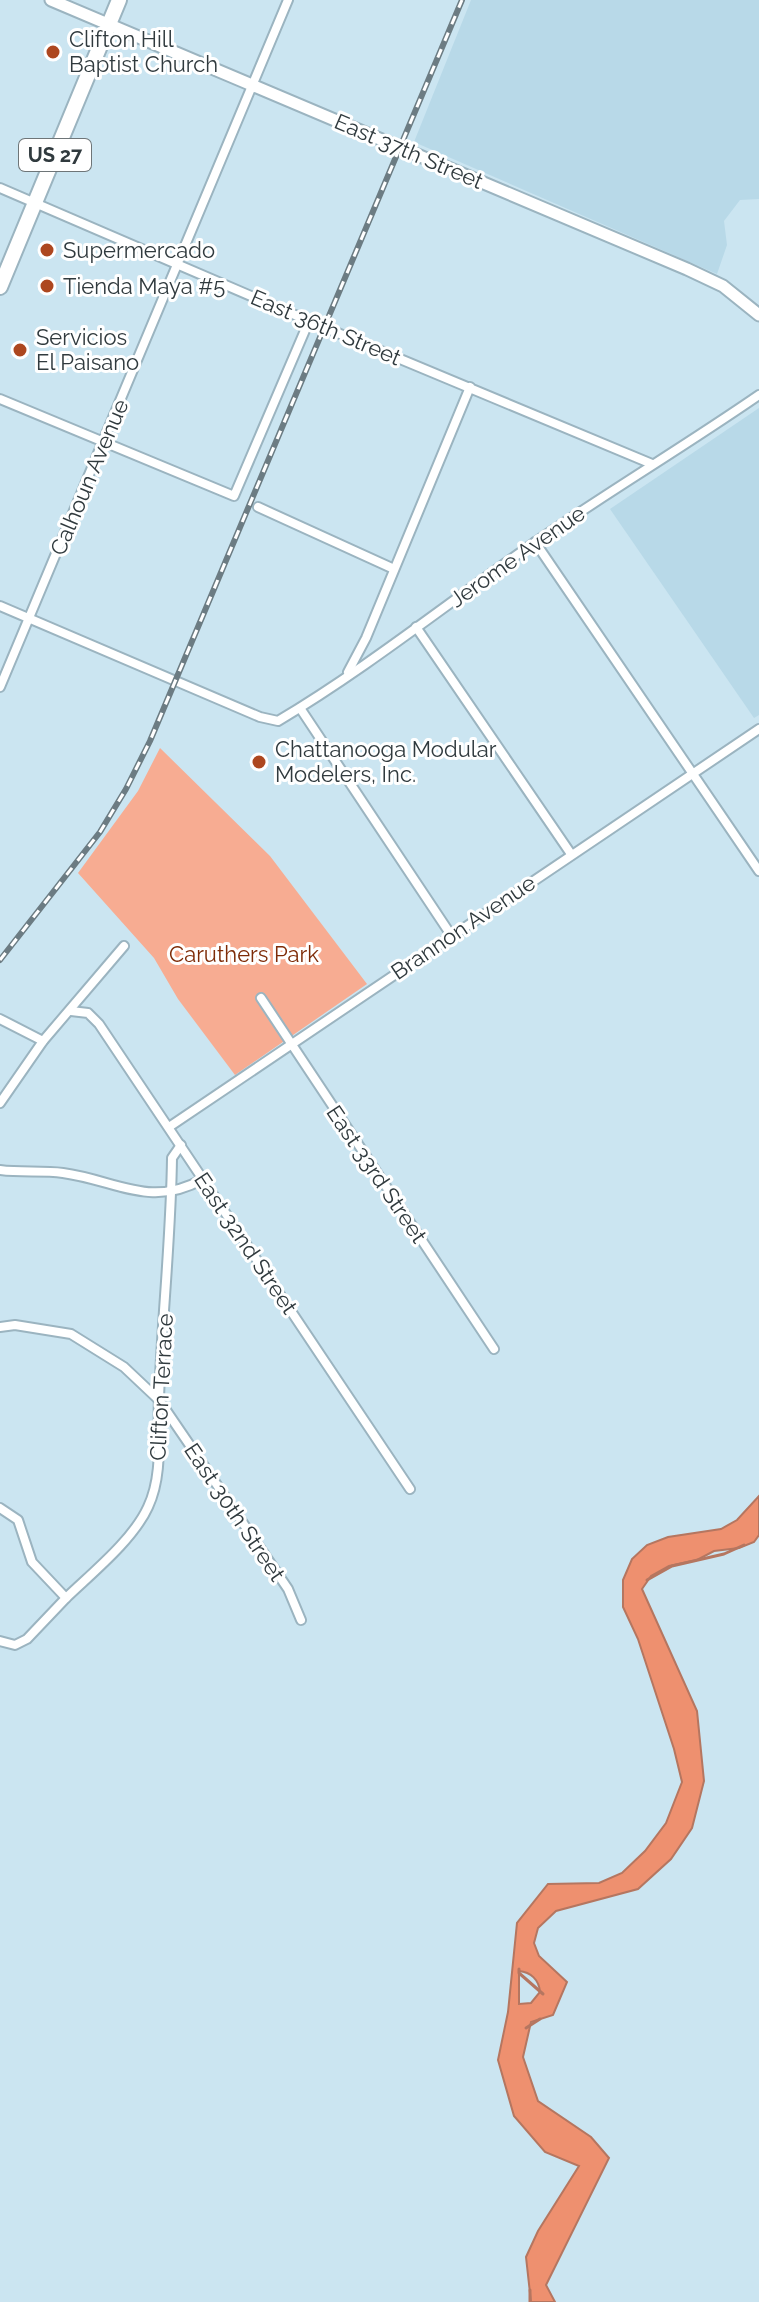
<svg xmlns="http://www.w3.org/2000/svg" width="759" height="2302" font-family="Raleway,sans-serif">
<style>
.built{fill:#b8d9e8}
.green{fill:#f7ac92}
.water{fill:#ee906f;stroke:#b57660;stroke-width:2;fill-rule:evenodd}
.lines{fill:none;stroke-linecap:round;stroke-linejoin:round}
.stream{stroke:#b57660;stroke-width:3}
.street-casing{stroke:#9bb4c0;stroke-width:12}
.secondary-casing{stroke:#9bb4c0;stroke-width:15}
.highway-casing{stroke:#9bb4c0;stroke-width:18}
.street{stroke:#fff;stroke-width:8}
.secondary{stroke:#fff;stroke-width:11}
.highway{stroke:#fff;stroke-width:14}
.rail-casing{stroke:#6c7c83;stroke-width:6}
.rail{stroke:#fff;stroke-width:3;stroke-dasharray:9;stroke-linecap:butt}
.poi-dot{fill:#ad471f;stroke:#fff;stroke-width:3}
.labels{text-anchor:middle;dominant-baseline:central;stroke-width:6;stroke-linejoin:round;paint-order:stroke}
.shield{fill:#fff;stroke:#6e7578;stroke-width:2}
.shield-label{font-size:20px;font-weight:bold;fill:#303a3e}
.poi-label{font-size:22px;fill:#303a3e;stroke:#fff;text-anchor:start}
.street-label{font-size:22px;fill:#303a3e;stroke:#fff}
.park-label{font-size:22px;fill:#7e2b07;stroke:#fff}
</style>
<rect width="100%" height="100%" fill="#cbe5f1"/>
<g class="built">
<polygon points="471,0 759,0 759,199 740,200 724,221 727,245 717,274 414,142"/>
<polygon points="759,408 759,715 754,718 610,509"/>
</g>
<polygon class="green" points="160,748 270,856 367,984 235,1075 178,999 154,958 78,873 138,791"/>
<path class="water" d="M 759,1496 L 759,1535 L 754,1542 L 739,1548 L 714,1551 L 697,1560 L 669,1566 L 651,1576 L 642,1589 L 697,1711 L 704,1781 L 692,1828 L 671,1859 L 638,1889 L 556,1911 L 538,1928 L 534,1943 L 539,1956 L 567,1982 L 553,2015 L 531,2022 L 523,2057 L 538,2101 L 591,2137 L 609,2158 L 546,2285 L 555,2302 L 531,2302 L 526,2257 L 538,2231 L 579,2166 L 545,2152 L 514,2116 L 498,2060 L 508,2012 L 517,1923 L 548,1884 L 599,1883 L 622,1873 L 645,1851 L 666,1823 L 682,1782 L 674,1749 L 638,1639 L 623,1607 L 623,1580 L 632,1559 L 647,1545 L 668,1537 L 721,1529 L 737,1520 ZM 519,1971 C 531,1972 539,1980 540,1992 L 531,2003 L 519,2004 Z"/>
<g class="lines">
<g class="stream">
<polyline points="647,1580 672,1566 724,1554 744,1545"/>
<polyline points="519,1969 519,1973 543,1994"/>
<polyline points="526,2028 540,2019"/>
<polyline points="530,2290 530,2302"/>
</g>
<defs>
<g id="street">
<polyline points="0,188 309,321 652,464"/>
<polyline points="0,399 234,496 309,321"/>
<polyline points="258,507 394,569"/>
<polyline points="535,542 759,871"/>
<path d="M 0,606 L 260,717 L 278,721 C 367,668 449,602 534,543 C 608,492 685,446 759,395"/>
<polyline points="416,627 571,854"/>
<polyline points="348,672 366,638 470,387"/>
<polyline points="0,687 288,0"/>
<polyline points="300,708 451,935"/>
<polyline points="261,998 494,1349"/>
<polyline points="71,1011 88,1013 99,1024 410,1489"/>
<polyline points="0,1019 43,1041"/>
<polyline points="0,1103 43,1041 124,946"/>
<polyline points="169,1127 759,729"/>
<path d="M 0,1170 C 21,1173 42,1170 63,1173 C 116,1180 150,1209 203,1179"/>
<polyline points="0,1327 15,1325 71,1334 124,1367 159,1400 288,1589 301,1620"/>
<polyline points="0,1508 18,1520 32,1562 66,1598 27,1639 15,1645 0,1641"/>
<path d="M 66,1598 C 92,1573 133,1540 148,1507 C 164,1473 157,1434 159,1398 C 162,1318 171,1238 172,1158 L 181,1145"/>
</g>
<polyline id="secondary" points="51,0 687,269 723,286 759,315"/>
<polyline id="highway" points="0,287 119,0"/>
</defs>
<use href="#street" class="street-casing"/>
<use href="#secondary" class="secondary-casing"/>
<use href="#highway" class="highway-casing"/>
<use href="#street" class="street"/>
<use href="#secondary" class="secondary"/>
<use href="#highway" class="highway"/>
<defs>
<polyline id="rail" points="0,960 100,832 126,789 150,741 462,0"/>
</defs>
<use href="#rail" class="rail-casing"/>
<use href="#rail" class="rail"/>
</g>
<g class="poi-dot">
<circle cx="53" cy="52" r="8"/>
<circle cx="47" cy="250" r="8"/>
<circle cx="47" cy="286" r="8"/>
<circle cx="20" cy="350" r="8"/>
<circle cx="259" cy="762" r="8"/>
</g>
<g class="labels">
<rect class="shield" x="19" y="139" width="72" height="32" rx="6"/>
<g class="shield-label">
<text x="55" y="155">US 27</text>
</g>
<g class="poi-label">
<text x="69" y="39">Clifton Hill<tspan x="69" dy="25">Baptist Church</tspan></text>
<text x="63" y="250">Supermercado</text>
<text x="63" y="286">Tienda Maya #5</text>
<text x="36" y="337">Servicios<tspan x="36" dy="25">El Paisano</tspan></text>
<text x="275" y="749">Chattanooga Modular<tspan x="275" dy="25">Modelers, Inc.</tspan></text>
</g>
<g class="street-label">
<text transform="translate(409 151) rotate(23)">East 37th Street</text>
<text transform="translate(326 327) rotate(23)">East 36th Street</text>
<text transform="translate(89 477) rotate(-67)">Calhoun Avenue</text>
<text transform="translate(517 556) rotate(-35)">Jerome Avenue</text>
<text transform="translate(463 927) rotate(-34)">Brannon Avenue</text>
<text transform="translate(377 1174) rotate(56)">East 33rd Street</text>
<text transform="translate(246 1243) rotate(56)">East 32nd Street</text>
<text transform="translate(161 1387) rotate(-87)">Clifton Terrace</text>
<text transform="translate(235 1512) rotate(56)">East 30th Street</text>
</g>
<g class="park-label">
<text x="244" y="954">Caruthers Park</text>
</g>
</g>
</svg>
